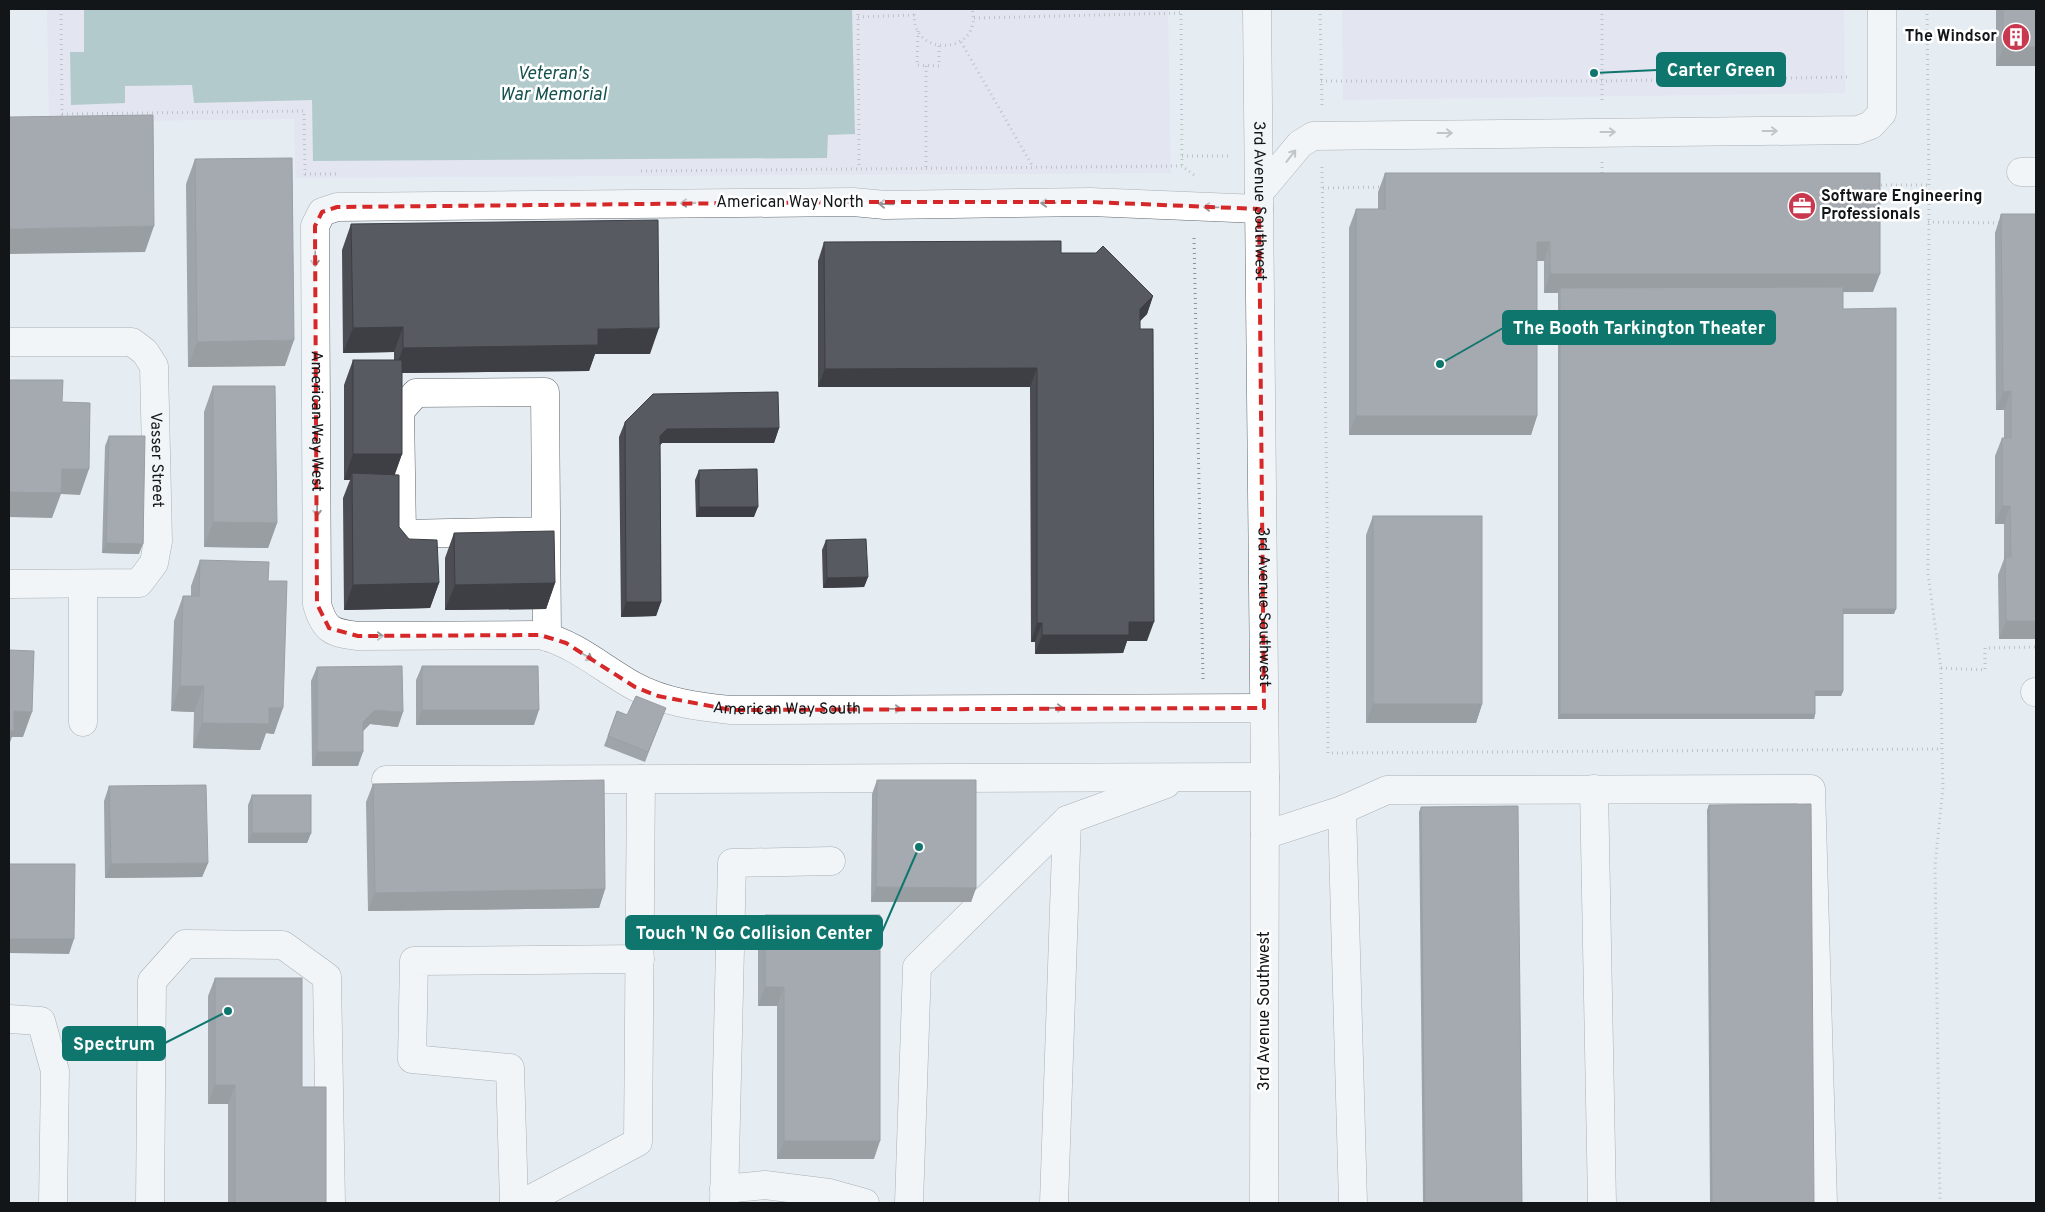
<svg xmlns="http://www.w3.org/2000/svg" width="2045" height="1212" font-family="Overpass,sans-serif">
<style>
.green{fill:#e0dbf0}
.water{fill:#77a09d}
.lines{fill:none;stroke-linecap:round;stroke-linejoin:round}
.minor-casing{stroke:#61676d;stroke-width:29}
.path{stroke:#8c9296;stroke-width:3;stroke-dasharray:1 4;stroke-linecap:butt}
.minor{stroke:#fff;stroke-width:28}
.wall{fill:#4b4d53}
.shaded-wall{fill:#3d3f44}
.building{fill:#575a61;stroke:#3d3f44}
.oneway{stroke:#959697}
.marked{fill:none;stroke:#d62828;stroke-width:4;stroke-dasharray:10 6;stroke-linejoin:round}
.labels{text-anchor:middle;dominant-baseline:central;stroke-width:5;stroke-linejoin:round;paint-order:stroke}
.poi-label{font-size:16px;font-weight:bold;fill:#131618;stroke:#fff;text-anchor:end}
.street-label{font-size:16px;fill:#131618;stroke:#fff}
.water-label{font-size:18px;font-style:italic;fill:#15514e;stroke:#fff}
.leader{fill:none;stroke:#0f766e;stroke-width:2}
.callout-dot{fill:#0f766e;stroke:#fff;stroke-width:2}
.callout{fill:#0f766e;stroke:#0f766e;stroke-width:2}
.callout-label{font-size:18px;text-anchor:middle;font-weight:bold;fill:#fff}
</style>
<rect width="100%" height="100%" fill="#e5edf3"/>
<g class="green">
<polygon points="47,9 1168,9 1171,173 295,178 294,119 49,122"/>
<polygon points="1342,9 1844,9 1845,93 1343,100"/>
</g>
<polygon class="water" points="84,9 852,9 855,134 828,135 827,158 313,161 312,100 194,103 192,85 125,86 125,103 71,105 70,52 84,52"/>
<g class="lines">
<defs>
<g id="minor">
<path id="s1" d="M 1257,9 L 1265,777 L 1264,1203"/>
<polyline points="2021,172 2036,172"/>
<polyline points="1259,193 1300,144 1313,136 1858,130 1871,125 1882,113 1882,9"/>
<path id="s2" d="M 1259,209 L 1090,202 L 885,205 L 853,202 L 337,207 L 322,212 L 315,226 L 317,604 C 324,630 332,633 358,636 L 540,635 C 576,644 603,669 634,686 C 663,702 699,707 731,710 L 1264,708"/>
<path id="s3" d="M 9,342 L 132,342 L 145,352 L 154,366 L 158,541 L 154,563 L 139,583 L 9,584"/>
<polyline points="546,531 402,534 400,411 416,393 545,392 547,637"/>
<polyline points="2035,692 2036,692"/>
<polyline points="83,722 83,584"/>
<polyline points="386,780 1265,777"/>
<polyline points="1594,789 1602,1203"/>
<polyline points="1342,810 1353,1203"/>
<polyline points="1265,835 1342,810 1387,790 1811,789 1823,1203"/>
<polyline points="9,1019 41,1021 55,1071 53,1203"/>
<polyline points="724,1189 765,1185 829,1193 865,1203"/>
<polyline points="150,1203 152,981 185,944 283,945 327,977 331,1203"/>
<polyline points="514,1203 510,1068 412,1059 414,961 640,959"/>
<polyline points="523,1203 638,1142 641,779"/>
<polyline points="724,1203 732,863 831,861"/>
<polyline points="909,1203 917,967 1067,820 1166,784"/>
<polyline points="1054,1203 1067,820"/>
</g>
</defs>
<use href="#minor" class="minor-casing"/>
<g class="path">
<polyline points="61,9 62,114 304,111 305,174 340,174"/>
<polyline points="858,9 859,168"/>
<path d="M 915,9 C 906,59 984,56 972,9"/>
<polyline points="1181,9 1182,166"/>
<polyline points="1320,9 1322,106"/>
<polyline points="1602,9 1602,103"/>
<polyline points="1927,9 1929,185 1928,574 1941,668 1942,749 1943,787 1935,866 1940,1203"/>
<polyline points="858,17 914,15"/>
<polyline points="974,18 1181,13"/>
<polyline points="918,31 917,65 939,66 939,46"/>
<polyline points="961,42 1033,167"/>
<polyline points="926,66 926,168"/>
<polyline points="1321,81 1602,81 1851,77"/>
<polyline points="1182,156 1229,156"/>
<polyline points="1602,162 1602,176"/>
<polyline points="1322,167 1327,507 1328,753 1942,749"/>
<polyline points="641,171 1182,166 1194,175"/>
<polyline points="1876,185 1929,185"/>
<polyline points="1323,188 1382,187"/>
<polyline points="1928,222 2002,223"/>
<polyline points="1194,238 1203,679"/>
<polyline points="1941,668 1985,670 1985,648 2036,647"/>
</g>
<use href="#minor" class="minor"/>
</g>
<g class="wall">
<polygon points="1996,9 2036,9 2036,114 2035,66 1996,66"/>
<polygon points="195,159 285,366 188,367 186,184"/>
<polygon points="1385,173 1873,292 1843,292 1843,309 1894,614 1843,614 1843,691 1841,696 1815,696 1815,714 1814,719 1558,719 1558,293 1544,293 1544,261 1537,261 1537,416 1531,435 1349,435 1349,228 1356,209 1378,209 1378,192"/>
<polygon points="2001,214 2036,639 1999,639 1998,575 2004,559 2004,524 1995,524 1995,456 2002,438 2004,438 2004,410 1996,410 1995,233"/>
<polygon points="351,224 650,354 595,354 589,371 402,373 402,454 394,475 399,527 439,583 430,608 344,610 343,498 350,480 344,480 344,385 353,360 394,360 394,352 343,353 342,250"/>
<polygon points="824,242 1153,296 1147,314 1140,321 1147,641 1127,641 1123,653 1035,654 1035,642 1031,642 1030,387 818,387 818,261"/>
<polygon points="213,386 277,523 268,548 204,547 204,412"/>
<polygon points="625,422 779,428 774,443 662,443 660,445 661,602 656,616 621,617 619,437"/>
<polygon points="109,436 139,554 102,553 105,446"/>
<polygon points="699,470 754,517 696,517 695,480"/>
<polygon points="1373,516 1482,704 1476,723 1366,723 1366,535"/>
<polygon points="454,533 555,583 546,609 445,610 445,558"/>
<polygon points="826,540 868,577 864,587 823,588 822,550"/>
<polygon points="200,560 268,581 274,734 266,733 260,750 193,748 194,712 171,711 174,621 183,596 191,596 191,586"/>
<polygon points="422,666 534,725 416,725 416,680"/>
<polygon points="317,667 398,727 370,724 363,731 358,766 312,766 311,681"/>
<polygon points="617,711 627,715 662,718 645,762 604,746"/>
<polygon points="877,780 976,888 971,902 871,902 872,794"/>
<polygon points="373,784 605,889 599,908 368,911 366,802"/>
<polygon points="109,786 208,863 202,877 105,878 104,801"/>
<polygon points="252,795 311,833 307,843 248,843 248,805"/>
<polygon points="1709,805 1814,1203 1710,1203 1707,810"/>
<polygon points="1421,807 1522,1203 1423,1203 1419,812"/>
<polygon points="765,915 874,1159 777,1159 777,1006 758,1006 758,934"/>
<polygon points="215,978 302,1087 326,1203 228,1203 228,1104 208,1104 208,996"/>
</g>
<g class="shaded-wall">
<polygon points="2036,47 2036,63 2035,66 1996,66 2003,48"/>
<polygon points="154,226 145,252 9,254 9,229"/>
<polygon points="1537,242 1550,242 1544,261 1530,261"/>
<polygon points="1550,274 1880,274 1873,292 1560,293 1560,288 1558,293 1544,293"/>
<polygon points="1153,296 1147,314 1134,327 1140,309"/>
<polygon points="403,327 394,352 343,353 353,328"/>
<polygon points="659,328 650,354 595,354 589,371 394,373 403,348 598,329"/>
<polygon points="294,340 285,366 188,367 197,342"/>
<polygon points="1037,368 1030,387 818,387 825,369"/>
<polygon points="2011,391 2004,410 1996,410 2003,392"/>
<polygon points="1356,416 1537,416 1531,435 1349,435"/>
<polygon points="779,428 774,443 662,443 655,450 660,436 667,429"/>
<polygon points="353,454 402,454 393,480 352,473 350,480 344,480"/>
<polygon points="62,469 89,469 80,495 61,494 52,518 9,517 9,492"/>
<polygon points="2002,506 2010,506 2004,524 1995,524"/>
<polygon points="699,507 758,507 754,517 696,517"/>
<polygon points="213,522 277,523 268,548 204,547"/>
<polygon points="106,543 143,544 139,554 102,553"/>
<polygon points="868,577 864,587 823,588 827,578"/>
<polygon points="439,583 430,608 344,610 353,585"/>
<polygon points="555,583 546,609 445,610 455,585"/>
<polygon points="626,602 661,602 656,616 621,617"/>
<polygon points="1843,609 1896,609 1894,614 1841,614"/>
<polygon points="2006,621 2036,621 2036,639 1999,639"/>
<polygon points="1129,622 1154,622 1147,641 1127,641 1123,653 1035,654 1042,635"/>
<polygon points="1037,623 1042,623 1035,642 1031,642"/>
<polygon points="180,686 204,686 194,712 171,711"/>
<polygon points="1815,691 1843,691 1841,696 1814,696"/>
<polygon points="1373,704 1482,704 1476,723 1366,723"/>
<polygon points="269,708 283,708 274,734 266,733 260,750 193,748 202,723"/>
<polygon points="375,710 403,712 398,727 370,724 358,736 363,722"/>
<polygon points="422,710 539,710 534,725 416,725"/>
<polygon points="14,711 32,712 23,737 12,737 9,745 9,726"/>
<polygon points="1560,714 1815,714 1814,719 1558,719"/>
<polygon points="317,752 363,752 358,766 312,766"/>
<polygon points="252,833 311,833 307,843 248,843"/>
<polygon points="208,863 202,877 105,878 111,864"/>
<polygon points="876,887 976,888 971,902 871,902"/>
<polygon points="605,889 599,908 368,911 375,893"/>
<polygon points="9,939 74,939 69,954 9,953"/>
<polygon points="765,987 784,987 777,1006 758,1006"/>
<polygon points="215,1085 235,1085 228,1104 208,1104"/>
<polygon points="784,1141 880,1141 874,1159 777,1159"/>
</g>
<g class="building">
<polygon points="2003,9 2036,9 2036,47 2003,48"/>
<polygon points="153,115 154,226 9,229 9,117"/>
<polygon points="292,158 294,340 197,342 195,159"/>
<polygon points="1385,173 1880,173 1880,274 1550,274 1550,242 1537,242 1537,416 1356,416 1356,209 1385,209"/>
<polygon points="2001,214 2036,214 2036,621 2006,621 2005,557 2011,557 2010,506 2002,506 2002,438 2011,438 2011,391 2003,392"/>
<polygon points="658,220 659,328 598,329 598,345 403,348 403,327 353,328 351,224"/>
<polygon points="1061,241 1061,253 1096,253 1103,246 1153,296 1140,309 1140,329 1153,329 1154,622 1129,622 1129,635 1042,635 1042,623 1037,623 1037,368 825,369 824,242"/>
<polygon points="1843,287 1843,309 1896,308 1896,609 1843,609 1843,691 1815,691 1815,714 1560,714 1560,288"/>
<rect x="353" y="360" width="49" height="94"/>
<polygon points="9,380 63,380 62,402 90,403 89,469 62,469 61,493 9,492"/>
<polygon points="213,386 275,386 277,523 213,522"/>
<polygon points="778,392 779,428 667,429 660,436 661,602 626,602 625,422 653,394"/>
<polygon points="109,436 145,436 143,544 106,543"/>
<polygon points="757,469 758,507 699,507 699,470"/>
<polygon points="352,473 399,475 399,527 409,539 437,540 439,583 353,585"/>
<rect x="1373" y="516" width="109" height="188"/>
<polygon points="554,531 555,583 455,585 454,533"/>
<polygon points="866,539 868,577 827,578 826,540"/>
<polygon points="200,560 269,562 268,581 287,581 283,708 269,708 269,724 202,723 204,686 180,686 183,596 199,596"/>
<polygon points="9,650 34,651 32,712 14,711 14,731 9,731"/>
<polygon points="402,666 403,712 375,710 363,722 363,752 317,752 317,667"/>
<polygon points="422,666 538,666 539,710 422,710"/>
<polygon points="636,696 666,708 648,752 608,736 617,711 627,715"/>
<polygon points="604,780 605,889 375,893 373,784"/>
<polygon points="877,780 976,780 976,888 876,887"/>
<polygon points="206,785 208,863 111,864 109,786"/>
<rect x="252" y="795" width="59" height="38"/>
<polygon points="1811,804 1814,1203 1712,1203 1709,805"/>
<polygon points="1518,806 1522,1203 1425,1203 1421,807"/>
<polygon points="9,864 75,864 74,939 9,939"/>
<polygon points="765,915 880,915 880,1141 784,1141 784,987 765,987"/>
<polygon points="215,978 302,978 302,1087 326,1087 326,1203 235,1203 235,1085 215,1085"/>
</g>
<defs><path id="oneway-shaft" d="M-6 0H5M1.5-3L5.5 0L1.5 3" fill="none" stroke-width="1.6" stroke-linecap="round" stroke-linejoin="round" transform="scale(1.25)"/></defs>
<g class="oneway">
<use href="#oneway-shaft" transform="translate(1770 131)"/>
<use href="#oneway-shaft" transform="translate(1608 132)"/>
<use href="#oneway-shaft" transform="translate(1445 133)"/>
<use href="#oneway-shaft" transform="translate(1291 156) rotate(-52)"/>
<use href="#oneway-shaft" transform="translate(688 203) rotate(179)"/>
<use href="#oneway-shaft" transform="translate(1048 203) rotate(179)"/>
<use href="#oneway-shaft" transform="translate(886 204) rotate(-178)"/>
<use href="#oneway-shaft" transform="translate(1211 207) rotate(-178)"/>
<use href="#oneway-shaft" transform="translate(315 259) rotate(90)"/>
<use href="#oneway-shaft" transform="translate(317 509) rotate(90)"/>
<use href="#oneway-shaft" transform="translate(376 636)"/>
<use href="#oneway-shaft" transform="translate(586 656) rotate(32)"/>
<use href="#oneway-shaft" transform="translate(1056 708)"/>
<use href="#oneway-shaft" transform="translate(894 709)"/>
</g>
<path d="M0 0H2045V1212H0ZM 853,202 L 1090,202 L 1259,209 L 1264,708 L 731,710 L 658,696 L 635,687 L 566,643 L 540,635 L 358,636 L 329,628 L 317,604 L 315,226 L 322,212 L 337,207 Z" fill="#e5edf3" fill-opacity=".55" fill-rule="evenodd"/>
<path class="marked" d="M 853,202 L 1090,202 L 1259,209 L 1264,708 L 731,710 L 658,696 L 635,687 L 566,643 L 540,635 L 358,636 L 329,628 L 317,604 L 315,226 L 322,212 L 337,207 Z"/>
<defs>
<symbol id="building-disc" viewBox="-11 -11 22 22"><circle r="9.5" fill="#c8384e" stroke="#fff"/><path d="M-4-6H4V6H1V3H-1V6H-4ZM-2.5-4.3h1.7v1.8h-1.7ZM.8-4.3h1.7v1.8H.8ZM-2.5-1h1.7V.8h-1.7ZM.8-1h1.7V.8H.8Z" fill="#fff"/></symbol>
<symbol id="office-disc" viewBox="-11 -11 22 22"><circle r="9.5" fill="#c8384e" stroke="#fff"/><path d="M-6-3h4V-5.5h4V-3h4V5H-6ZM-1-4.5V-3h2v-1.5ZM-6 0V1H6V0Z" fill="#fff"/></symbol>
</defs>
<g fill-rule="evenodd">
<use href="#building-disc" x="2000" y="21" width="32" height="32"/>
<use href="#office-disc" x="1786" y="190" width="32" height="32"/>
</g>
<g class="labels">
<g class="poi-label">
<text x="1997" y="37">The Windsor</text>
<text x="1821" y="197" text-anchor="start">Software Engineering<tspan x="1821" dy="18">Professionals</tspan></text>
</g>
<g class="street-label">
<text stroke="none"><textPath href="#s1" startOffset="192">3rd Avenue Southwest</textPath></text>
<text x="790" y="203">American Way North</text>
<text stroke="none"><textPath href="#s2" startOffset="1149">American Way West</textPath></text>
<text stroke="none"><textPath href="#s3" startOffset="250">Vasser Street</textPath></text>
<text stroke="none"><textPath href="#s1" startOffset="598">3rd Avenue Southwest</textPath></text>
<text stroke="none"><textPath href="#s2" startOffset="1835">American Way South</textPath></text>
<text transform="translate(1265 1011) rotate(-90)">3rd Avenue Southwest</text>
</g>
<g class="water-label">
<text x="553" y="74">Veteran's<tspan x="553" dy="21">War Memorial</tspan></text>
</g>
</g>
<path class="leader" d="M1594 73L1657 70M1440 364L1503 328M919 847L882 932M228 1011L165 1043"/>
<g class="callout-dot">
<circle cx="1594" cy="73" r="5"/>
<circle cx="1440" cy="364" r="5"/>
<circle cx="919" cy="847" r="5"/>
<circle cx="228" cy="1011" r="5"/>
</g>
<g class="callout">
<rect x="1657" y="53" width="128" height="33" rx="5"/>
<rect x="1503" y="311" width="272" height="33" rx="5"/>
<rect x="626" y="916" width="256" height="33" rx="5"/>
<rect x="63" y="1027" width="102" height="33" rx="5"/>
</g>
<g class="callout-label">
<text x="1721" y="76">Carter Green</text>
<text x="1639" y="334">The Booth Tarkington Theater</text>
<text x="754" y="939">Touch 'N Go Collision Center</text>
<text x="114" y="1050">Spectrum</text>
</g>
<rect width="2045" height="1212" fill="none" stroke="#131618" stroke-width="20"/>
</svg>
